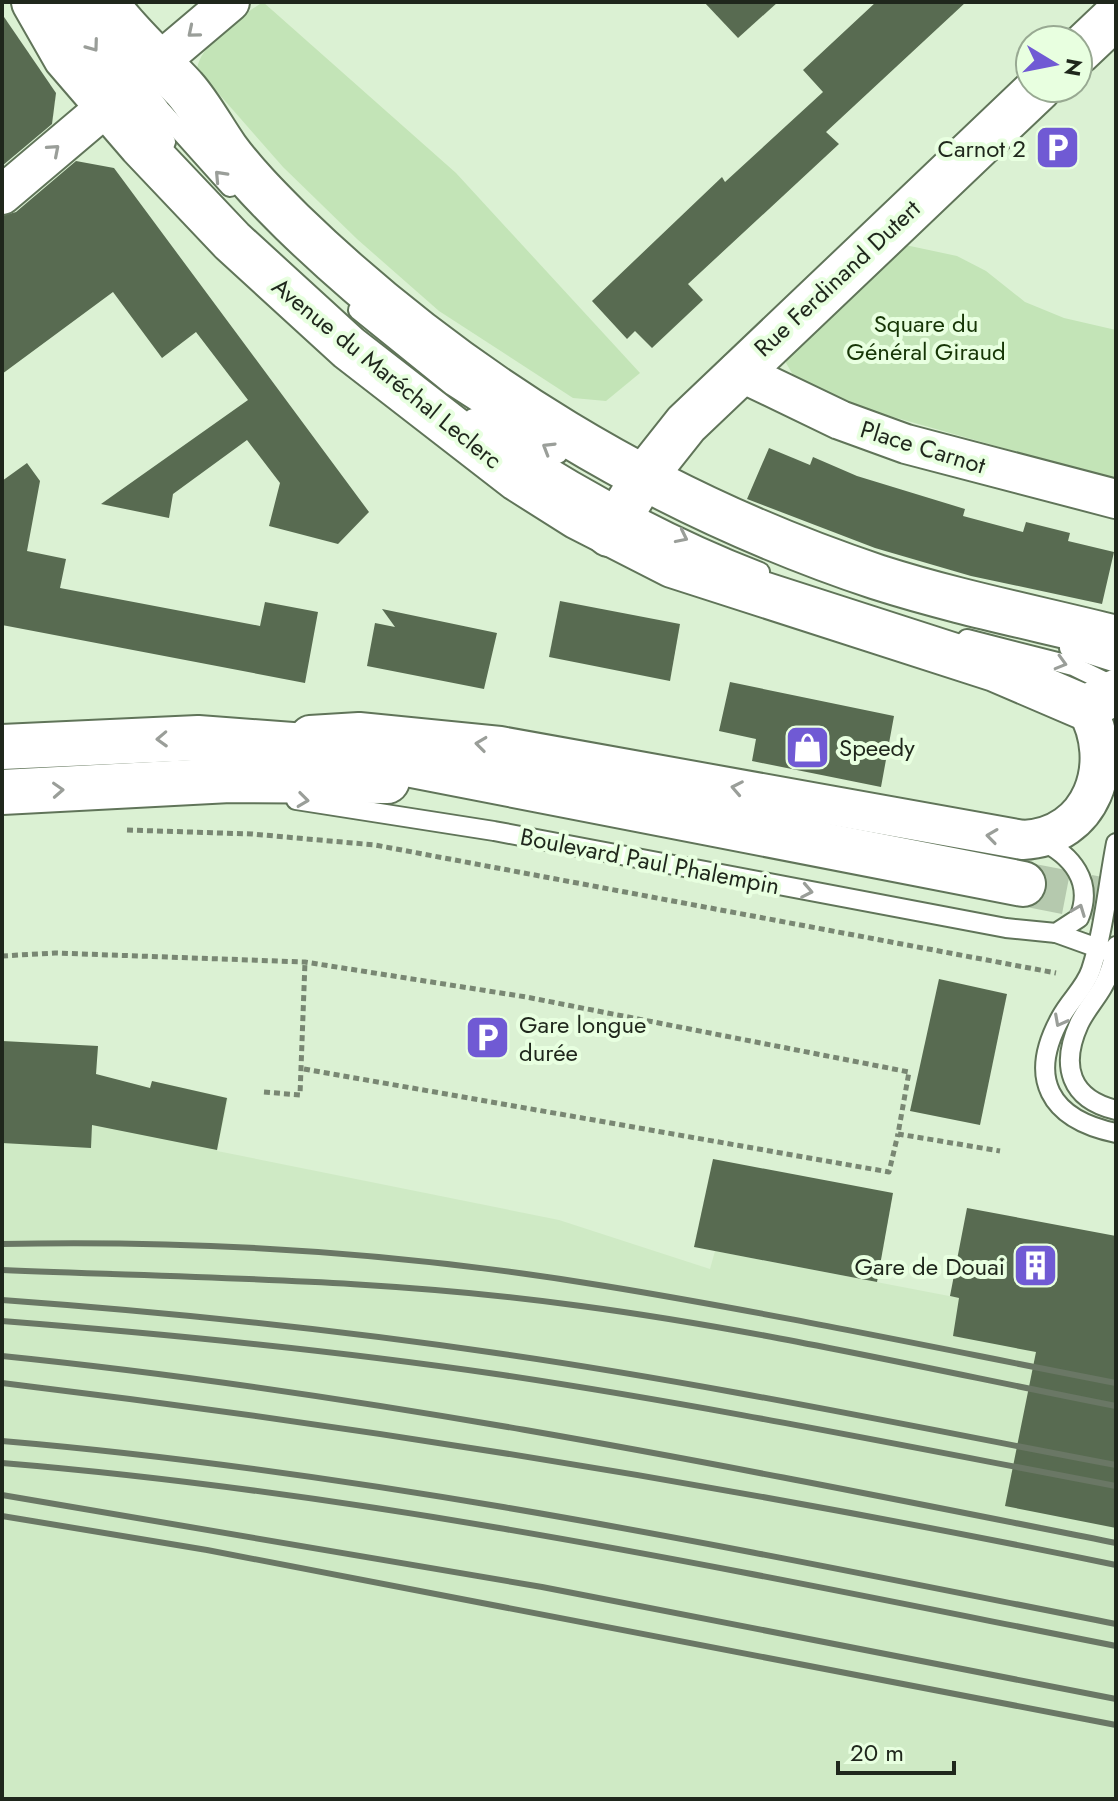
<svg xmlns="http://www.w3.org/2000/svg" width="1118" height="1801" font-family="Jost,sans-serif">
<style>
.built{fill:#cfeac5}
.green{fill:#c3e4b7}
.building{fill:#586b51}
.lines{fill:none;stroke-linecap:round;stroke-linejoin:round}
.secondary-tunnel{stroke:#b5c9ae;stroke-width:44;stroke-dasharray:44 22;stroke-linecap:butt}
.lane-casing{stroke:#607459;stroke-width:22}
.street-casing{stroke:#607459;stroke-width:42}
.secondary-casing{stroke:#607459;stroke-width:48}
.path{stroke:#798773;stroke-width:5;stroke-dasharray:6 4;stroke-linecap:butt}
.lane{stroke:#fff;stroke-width:18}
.street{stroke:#fff;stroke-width:38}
.secondary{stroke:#fff;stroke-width:44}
.rail{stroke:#6a7765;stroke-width:6}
.oneway{stroke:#9a9e99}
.labels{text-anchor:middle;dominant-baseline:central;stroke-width:8;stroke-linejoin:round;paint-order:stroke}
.poi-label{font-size:24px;fill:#1f271c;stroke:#e8ffe0;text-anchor:end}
.street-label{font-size:24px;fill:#1f271c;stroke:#e8ffe0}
.park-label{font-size:24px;fill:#163506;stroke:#e8ffe0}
</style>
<rect width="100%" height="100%" fill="#dbf1d3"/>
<polygon class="built" points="2,1041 98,1046 96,1075 150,1088 152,1081 228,1098 217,1151 559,1220 710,1269 715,1251 1116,1328 1116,1799 2,1799"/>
<g class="green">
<path d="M 263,2 L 456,173 L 640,373 L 606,401 L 573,398 L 439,311 L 357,239 L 283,167 L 197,69 C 200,44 243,15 263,2 Z"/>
<polygon points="896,243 957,256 986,271 1025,302 1064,318 1116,330 1116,480 844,403 799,385 786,363 788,349"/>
</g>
<g class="building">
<polygon points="704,2 778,2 738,38"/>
<polygon points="876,2 966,2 826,132 839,144 688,284 703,300 652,348 635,331 627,339 592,301 722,177 725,182 823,92 803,70"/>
<polygon points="2,14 56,93 52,124 2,166"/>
<polygon points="76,161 114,168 369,512 338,544 269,526 280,483 247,440 173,494 169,518 101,504 248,400 196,332 162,358 113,292 2,374 2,216 16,212"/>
<polygon points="769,448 810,465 813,457 857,476 965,509 963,516 1023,532 1026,522 1070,533 1068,541 1114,552 1102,604 971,576 875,548 747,499"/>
<polygon points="27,463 40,481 27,551 66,559 60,588 260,626 265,602 318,612 305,683 2,625 2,481"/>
<polygon points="560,601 680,624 670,681 549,657"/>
<polygon points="382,609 497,633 484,689 367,666 375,623 395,627"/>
<polygon points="730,682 894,716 881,787 752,761 756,739 719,731"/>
<polygon points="939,979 1007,994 980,1125 910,1111"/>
<polygon points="2,1041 98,1046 96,1074 150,1088 152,1081 227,1098 217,1150 92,1125 91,1148 2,1143"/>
<polygon points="713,1159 893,1193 877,1282 694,1247"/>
<polygon points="967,1208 1116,1236 1116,1528 1005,1506 1036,1352 953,1336 959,1298 950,1296"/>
</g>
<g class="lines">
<polyline class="secondary-tunnel" points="1023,884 1116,902"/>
<defs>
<g id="lane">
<polyline points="61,2 166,142"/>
<polyline points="80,2 160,109 230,187"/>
<polyline points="358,310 452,386 558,454"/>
<path d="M 473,418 C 562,478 659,533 760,572"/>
<polyline points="967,639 1073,666 1116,687"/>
<polyline points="1069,648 1116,663"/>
<path d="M 296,800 L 494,831 L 1006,928 L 1056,933 L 1079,918 C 1094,882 1072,855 1040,840"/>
<path d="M 1116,843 C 1108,884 1104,930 1091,970 C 1085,988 1070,1000 1061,1017 C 1027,1078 1049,1119 1116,1133"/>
<polyline points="1056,933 1106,951"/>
<path d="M 1116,946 C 1113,960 1110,975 1102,988 C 1095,1000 1085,1011 1079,1024 C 1060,1066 1070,1099 1116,1110"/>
</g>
<g id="street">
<polyline points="2,195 230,2"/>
<polyline points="738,371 840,420 906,444 1116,499"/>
<path d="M 310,735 L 359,732 L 500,746 L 1023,840 C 1092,837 1118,763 1086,708"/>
</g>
<g id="secondary">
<polyline points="34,2 66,58 141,145 232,241 349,348 518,479 578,517 672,565 995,669 1086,708 1116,692"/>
<path d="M 105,2 C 128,34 157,59 184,88 C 200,106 212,129 226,149 C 245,175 269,199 292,222 C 458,383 658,504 877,577 C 955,602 1036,618 1116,638"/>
<polyline points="1078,52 1116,16"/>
<polyline points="609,534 644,477 686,424 1039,88"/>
<polyline points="2,747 198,738 319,747 1023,884"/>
<polyline points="2,792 230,780 387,781"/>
</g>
</defs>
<use href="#lane" class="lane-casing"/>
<use href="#street" class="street-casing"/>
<use href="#secondary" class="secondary-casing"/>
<g class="path">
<polyline points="127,830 252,834 375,845 1056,973"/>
<polyline points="2,956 55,953 305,962 526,997 909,1072 898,1134 1000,1151"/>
<polyline points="304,1069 889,1172 898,1134"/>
<polyline points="264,1092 300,1095 305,962"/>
</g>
<use href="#lane" class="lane"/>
<use href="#street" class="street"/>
<use href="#secondary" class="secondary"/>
<g class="rail">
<path d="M 2,1244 C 202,1240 407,1253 605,1286 C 776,1314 946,1350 1116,1383"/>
<path d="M 2,1270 C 194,1278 390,1279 581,1306 C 761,1330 938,1371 1116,1406"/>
<path d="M 2,1300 C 167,1312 332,1329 496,1353 C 704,1383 910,1426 1116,1465"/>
<path d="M 2,1321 C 167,1334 332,1350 496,1374 C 704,1405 910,1447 1116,1486"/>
<path d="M 2,1356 C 377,1394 747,1470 1116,1543"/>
<path d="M 2,1383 C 376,1428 747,1489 1116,1565"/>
<path d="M 2,1441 C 378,1473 746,1551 1116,1624"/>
<path d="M 2,1463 C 378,1494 746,1573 1116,1646"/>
<polyline points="2,1495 542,1587 1116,1699"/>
<polyline points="2,1516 207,1550 1116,1725"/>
</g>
</g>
<defs><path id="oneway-chevron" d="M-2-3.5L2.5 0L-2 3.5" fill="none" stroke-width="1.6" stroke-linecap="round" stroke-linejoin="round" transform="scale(2)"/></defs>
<g class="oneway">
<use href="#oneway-chevron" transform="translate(193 32) rotate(140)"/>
<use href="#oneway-chevron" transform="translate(93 46) rotate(54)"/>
<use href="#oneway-chevron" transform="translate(54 150) rotate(-41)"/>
<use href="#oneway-chevron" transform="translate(220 176) rotate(-133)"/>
<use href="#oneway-chevron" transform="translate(548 448) rotate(-149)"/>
<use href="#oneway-chevron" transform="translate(682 537) rotate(26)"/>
<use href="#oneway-chevron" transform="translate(1061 663) rotate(16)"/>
<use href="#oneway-chevron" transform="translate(162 739) rotate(178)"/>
<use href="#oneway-chevron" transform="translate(481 744) rotate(-173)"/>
<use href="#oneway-chevron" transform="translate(737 788) rotate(-169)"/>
<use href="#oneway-chevron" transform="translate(58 790) rotate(-3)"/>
<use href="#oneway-chevron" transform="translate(303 800) rotate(7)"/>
<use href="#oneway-chevron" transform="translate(992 836) rotate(-172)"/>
<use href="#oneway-chevron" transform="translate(807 891) rotate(11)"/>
<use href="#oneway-chevron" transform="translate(1079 910) rotate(-69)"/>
<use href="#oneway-chevron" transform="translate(1060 1021) rotate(118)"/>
</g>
<defs>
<symbol id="parking-square" viewBox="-11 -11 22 22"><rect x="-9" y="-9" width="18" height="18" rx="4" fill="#705ad4" stroke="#e8ffe0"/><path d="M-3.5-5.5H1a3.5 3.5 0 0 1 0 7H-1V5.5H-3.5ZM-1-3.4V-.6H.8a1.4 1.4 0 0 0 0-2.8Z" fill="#fff"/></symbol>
<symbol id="shop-square" viewBox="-11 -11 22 22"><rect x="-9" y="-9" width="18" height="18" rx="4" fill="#705ad4" stroke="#e8ffe0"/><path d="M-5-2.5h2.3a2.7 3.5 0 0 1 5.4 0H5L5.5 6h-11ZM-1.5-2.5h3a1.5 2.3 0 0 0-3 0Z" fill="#fff"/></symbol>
<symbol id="building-square" viewBox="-11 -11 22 22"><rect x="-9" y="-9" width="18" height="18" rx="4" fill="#705ad4" stroke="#e8ffe0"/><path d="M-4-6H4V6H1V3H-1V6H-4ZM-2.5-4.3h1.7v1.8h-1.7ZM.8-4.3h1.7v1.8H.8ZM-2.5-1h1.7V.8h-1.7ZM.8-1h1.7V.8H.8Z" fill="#fff"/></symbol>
</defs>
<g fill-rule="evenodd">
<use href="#parking-square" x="1032" y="122" width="51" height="51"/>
<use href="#shop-square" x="782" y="722" width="51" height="51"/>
<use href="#parking-square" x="462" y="1012" width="51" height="51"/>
<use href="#building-square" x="1010" y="1240" width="51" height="51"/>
</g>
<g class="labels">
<g class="poi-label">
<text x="1026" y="148">Carnot 2</text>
<text x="839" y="747" text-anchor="start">Speedy</text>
<text x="519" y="1024" text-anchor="start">Gare longue<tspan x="519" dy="28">durée</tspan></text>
<text x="1005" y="1266">Gare de Douai</text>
</g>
<g class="street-label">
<text transform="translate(837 278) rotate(-43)">Rue Ferdinand Dutert</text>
<text transform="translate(387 373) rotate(39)">Avenue du Maréchal Leclerc</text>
<text transform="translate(923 447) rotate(17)">Place Carnot</text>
<text transform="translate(650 861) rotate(11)">Boulevard Paul Phalempin</text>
</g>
<g class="park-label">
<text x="926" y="323">Square du<tspan x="926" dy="28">Général Giraud</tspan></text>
</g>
</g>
<rect width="1118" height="1801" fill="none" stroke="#1f271c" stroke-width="8"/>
<g transform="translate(1054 64) rotate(100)"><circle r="38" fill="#e8ffe0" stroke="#98a992" stroke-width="2"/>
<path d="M0-6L14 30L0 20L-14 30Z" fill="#705ad4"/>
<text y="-12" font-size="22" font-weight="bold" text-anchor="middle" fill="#1f271c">N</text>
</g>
<path d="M838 1761v12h116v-12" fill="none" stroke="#1f271c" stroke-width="4"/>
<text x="850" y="1761" font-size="24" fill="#1f271c" stroke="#e8ffe0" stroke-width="6" paint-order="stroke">20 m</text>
</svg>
